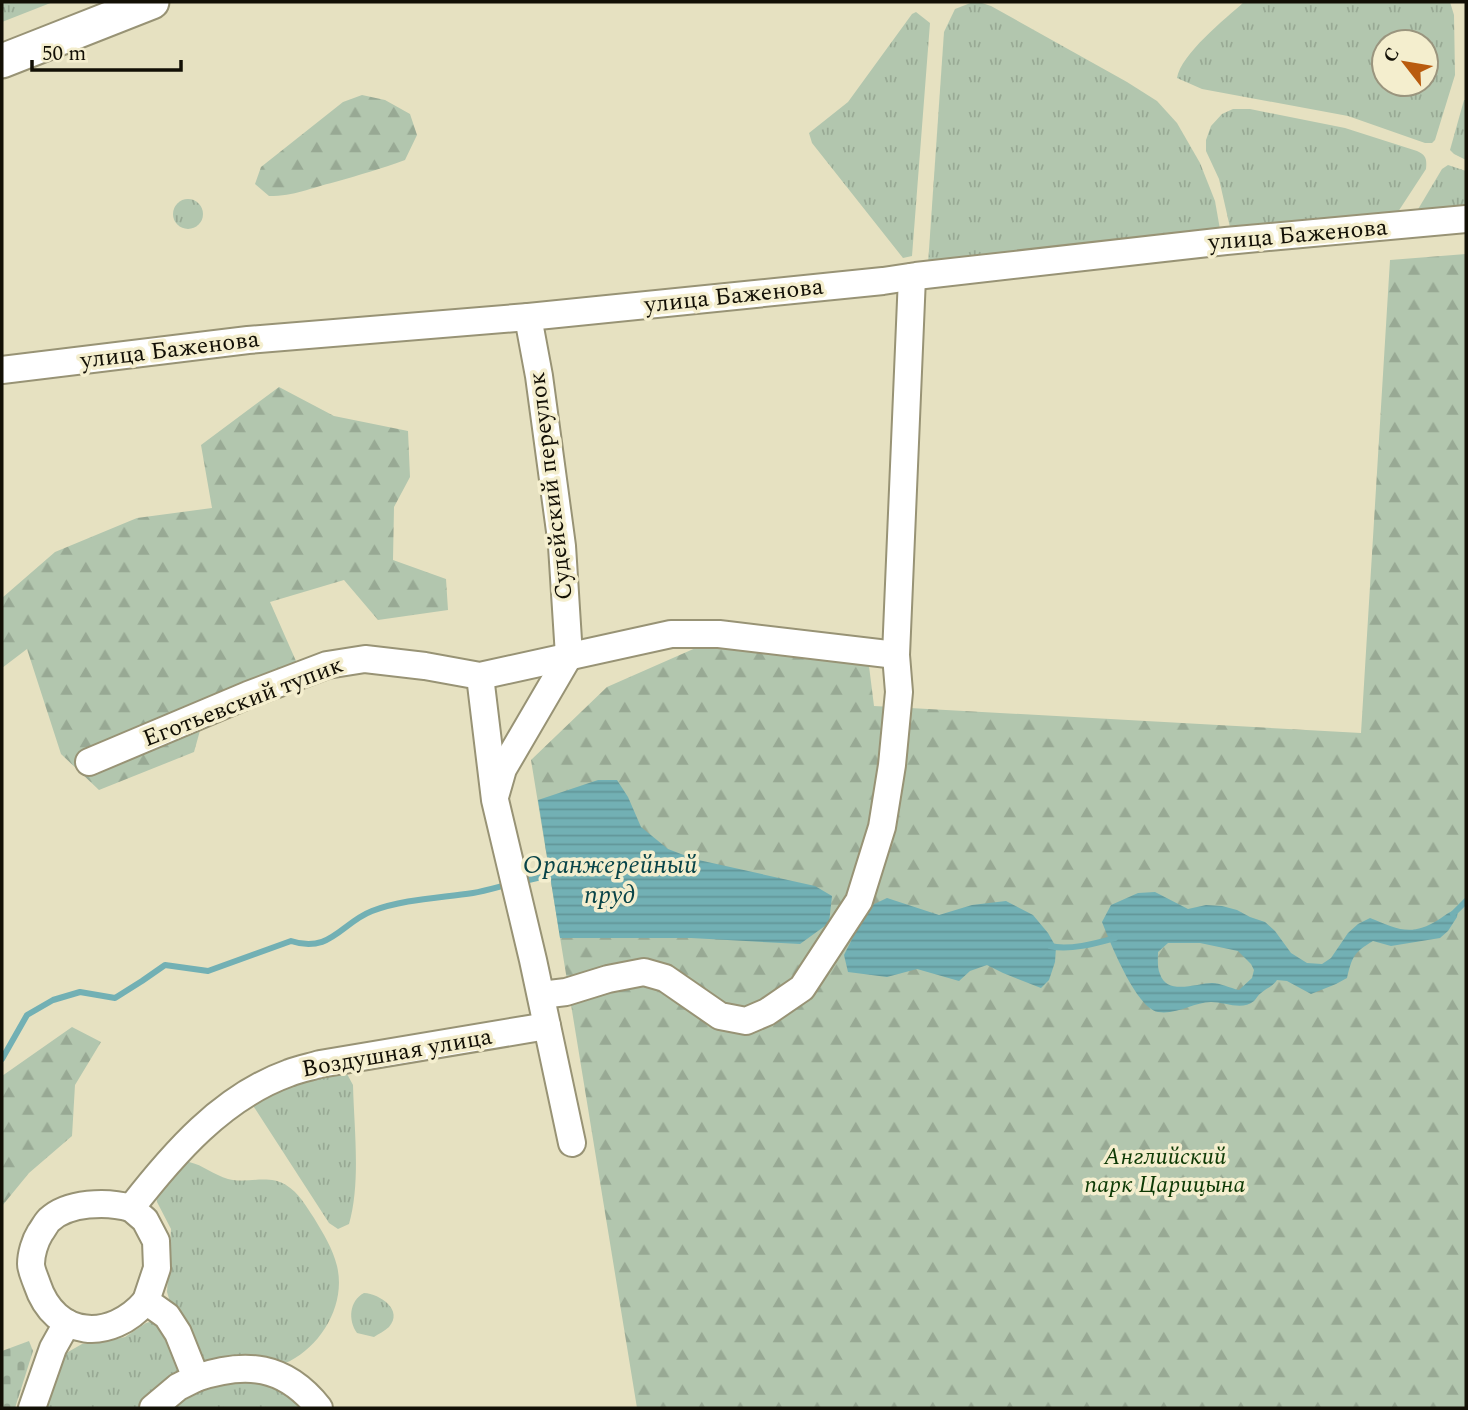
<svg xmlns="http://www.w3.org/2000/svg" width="1468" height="1410" font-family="Spectral,serif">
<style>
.grass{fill:url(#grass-tufts);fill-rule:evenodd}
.forest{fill:url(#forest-firs)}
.cemetery{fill:url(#cemetery-stones)}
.water{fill:url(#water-rules);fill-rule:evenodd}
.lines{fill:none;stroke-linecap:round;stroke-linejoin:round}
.stream{stroke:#72b0b4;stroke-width:6}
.minor-casing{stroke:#989375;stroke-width:30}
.major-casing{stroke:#989375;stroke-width:37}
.minor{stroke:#fff;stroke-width:26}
.major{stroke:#fff;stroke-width:33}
.labels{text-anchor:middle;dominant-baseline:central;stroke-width:7;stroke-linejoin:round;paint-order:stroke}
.street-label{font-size:24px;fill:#120f05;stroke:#f4eece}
.park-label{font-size:24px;font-style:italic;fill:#0c3904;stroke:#f4eece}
.water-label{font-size:26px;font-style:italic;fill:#084448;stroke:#f4eece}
</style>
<defs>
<pattern id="grass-tufts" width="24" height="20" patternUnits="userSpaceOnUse" patternTransform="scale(1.75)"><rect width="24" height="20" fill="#b2c6ae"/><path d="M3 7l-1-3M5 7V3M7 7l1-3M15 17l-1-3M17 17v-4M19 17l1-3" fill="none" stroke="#98a994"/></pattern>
<pattern id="forest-firs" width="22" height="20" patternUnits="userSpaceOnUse" patternTransform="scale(1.75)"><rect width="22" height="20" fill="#b2c6ae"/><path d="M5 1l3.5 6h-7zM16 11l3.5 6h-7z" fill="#98a994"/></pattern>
<pattern id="cemetery-stones" width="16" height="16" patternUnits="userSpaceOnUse" patternTransform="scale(1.75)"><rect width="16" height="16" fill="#b2c6ae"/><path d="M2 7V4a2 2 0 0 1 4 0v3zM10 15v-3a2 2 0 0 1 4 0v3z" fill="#98a994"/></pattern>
<pattern id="water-rules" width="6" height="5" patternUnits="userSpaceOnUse" patternTransform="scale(1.75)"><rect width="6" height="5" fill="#72b0b4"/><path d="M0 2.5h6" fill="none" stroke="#629699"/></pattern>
</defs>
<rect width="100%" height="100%" fill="#e6e1c1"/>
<g class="grass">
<polygon points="2,2 53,2 2,22"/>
<polygon points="973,2 982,3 991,6 1127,82 1157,101 1177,123 1200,163 1215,201 1221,235 928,264 944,32 955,9"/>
<path d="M 1244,2 L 1450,2 L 1454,15 L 1455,75 L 1435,140 L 1432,143 L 1425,143 L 1348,116 L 1202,89 L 1177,78 C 1181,54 1225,19 1244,2 ZM 1426,42 L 1426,84 L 1384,84 L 1384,42 Z"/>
<polygon points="916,12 930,23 912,256 903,258 812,143 809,133 848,102 912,14"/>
<polygon points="1464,100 1466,100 1466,160 1454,154 1450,150"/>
<path d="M 1233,109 L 1250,109 L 1345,128 L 1417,151 C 1426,155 1427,159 1426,169 L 1394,218 L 1232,236 L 1219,179 L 1206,151 L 1206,140 L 1211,126 L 1222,114 Z"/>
<polygon points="1448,165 1466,171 1466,210 1414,216 1442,169"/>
<circle cx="188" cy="214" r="15"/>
<path d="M 336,1071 L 347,1074 L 353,1085 C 354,1128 361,1183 349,1224 L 338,1229 L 329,1223 L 252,1104 L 263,1095 Z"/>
<path d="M 189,1162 C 203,1165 214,1175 228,1179 C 248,1184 268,1174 286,1185 C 299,1193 306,1206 314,1218 C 323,1233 333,1249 337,1266 C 346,1303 323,1344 290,1361 C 278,1367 222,1363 204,1363 L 171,1305 L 167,1292 L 171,1229 L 157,1202 L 155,1187 L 180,1163 Z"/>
<path d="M 364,1293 C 380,1294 404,1310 389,1327 C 385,1331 378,1334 374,1337 L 357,1333 C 348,1320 349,1301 364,1293 Z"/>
<polygon points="153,1321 161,1323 181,1367 178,1376 140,1408 36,1408 61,1356 82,1344 98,1343 125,1337 146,1323"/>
<polygon points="227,1378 280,1385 306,1408 170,1408 184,1392"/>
</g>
<g class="forest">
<path d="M 362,95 L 385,100 L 410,114 L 417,135 L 405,160 C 381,169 359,175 335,182 C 310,188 295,196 269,196 L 255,184 L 261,167 L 343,102 Z"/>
<polygon points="1466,254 1466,1408 637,1408 531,760 607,687 707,643 869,666 874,706 1361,733 1390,260"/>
<polygon points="279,387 334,416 408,431 410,477 394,507 393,560 446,579 448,610 378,620 344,580 270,602 307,686 201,727 194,752 99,790 61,754 27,649 2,668 2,598 55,552 137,518 212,508 201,445"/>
<polygon points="72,1027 101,1042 75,1085 72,1136 29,1173 2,1206 2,1076"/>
</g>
<polygon class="cemetery" points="29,1341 33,1351 15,1408 2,1408 2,1351"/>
<g class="water">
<polygon points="598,780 617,780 628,797 641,827 668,849 694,859 815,886 832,896 829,923 800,944 691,938 560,938 538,800"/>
<path d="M 1155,892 L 1188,909 L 1206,905 L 1222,906 L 1237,910 L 1250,917 L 1265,922 L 1275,931 L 1291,953 L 1307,963 L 1322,964 L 1331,958 L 1348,933 L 1358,924 L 1370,918 C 1397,929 1411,937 1438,920 C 1446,915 1449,911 1458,910 L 1457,917 L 1448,931 L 1440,938 L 1391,946 L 1373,941 C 1354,952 1352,957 1347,978 L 1336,984 L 1311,994 L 1287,981 L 1277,980 C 1272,987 1267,988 1261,993 C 1258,995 1256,999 1254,1001 C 1242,1011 1225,1002 1211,1002 C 1194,1002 1177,1015 1158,1012 C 1136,1008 1110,942 1102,922 L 1111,905 L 1138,893 ZM 1168,943 L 1200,943 L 1238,951 L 1251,964 L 1254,970 L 1252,978 L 1239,990 C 1230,988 1220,983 1212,983 C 1197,983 1167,996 1160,974 C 1157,968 1158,958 1158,952 Z"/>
<polygon points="887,898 939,915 972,905 1006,901 1033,915 1048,933 1056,947 1055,962 1049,980 1041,988 1003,973 987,965 970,971 959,981 917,969 887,977 848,972 844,955 868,907"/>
</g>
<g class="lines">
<g class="stream">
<polyline points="520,882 550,875 558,875"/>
<polyline points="1453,914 1466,901"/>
<path d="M 1050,946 C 1069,951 1097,943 1115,938"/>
<path d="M 2,1059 L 27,1015 L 53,1000 L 80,992 L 115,998 L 142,981 L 165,965 L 208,971 L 291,941 C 330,954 341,923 372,911 C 404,899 440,898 473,893 C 485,891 498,887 510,884"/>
</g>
<defs>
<g id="minor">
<polyline points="2,370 248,340 528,317 883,281 916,276 1226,241 1466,219"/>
<polyline points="480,676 495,800 533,960 572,1143"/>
<polyline points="89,762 248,695 327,665 365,659 425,666 480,676 671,634 719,634 896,655"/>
<polyline points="495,797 503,769 569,656 562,546 539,376 528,317"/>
<polyline points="541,995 566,992 608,979 644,972 665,978 720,1016 746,1021 767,1012 802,988 859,901 882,827 892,765 899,692 896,655 912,277"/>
<path d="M 131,1208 C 107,1201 68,1202 49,1220 C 46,1223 43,1229 40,1233 C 35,1241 31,1254 31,1264 C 31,1270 35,1278 37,1284 C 55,1339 111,1342 146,1301"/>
<path d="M 196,1378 C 246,1361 285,1365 319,1408"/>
<polyline points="32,1408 53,1348 67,1323"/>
<path d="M 153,1408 L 178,1387 L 196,1378 L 178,1333 L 167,1316 L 146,1301 L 157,1268 L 156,1241 L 145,1220 L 131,1208 C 173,1154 222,1097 289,1073 C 299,1069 310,1067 320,1064 L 547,1026"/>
</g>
<polyline id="major" points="2,61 152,2"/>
</defs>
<use href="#minor" class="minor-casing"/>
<use href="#major" class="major-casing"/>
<use href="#minor" class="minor"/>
<use href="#major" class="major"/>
</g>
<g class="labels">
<g class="street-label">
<text transform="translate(1298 235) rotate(-5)">улица Баженова</text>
<text transform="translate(734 296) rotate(-6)">улица Баженова</text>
<text transform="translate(170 350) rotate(-7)">улица Баженова</text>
<text transform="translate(551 486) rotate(-97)">Судейский переулок</text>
<text transform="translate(243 702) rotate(-21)">Еготьевский тупик</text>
<text transform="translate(397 1053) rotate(-10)">Воздушная улица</text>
</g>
<g class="park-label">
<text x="1165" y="1157">Английский<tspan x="1165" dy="28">парк Царицына</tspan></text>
</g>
<g class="water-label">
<text x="610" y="865">Оранжерейный<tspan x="610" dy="30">пруд</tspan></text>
</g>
</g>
<rect width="1468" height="1410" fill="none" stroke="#120f05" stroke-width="7"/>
<g transform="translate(1405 63) rotate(301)"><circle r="33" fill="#f4eece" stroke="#9a957e" stroke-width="2"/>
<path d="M0-5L12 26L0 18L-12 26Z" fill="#b95b0e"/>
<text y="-10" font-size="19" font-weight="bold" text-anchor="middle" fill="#120f05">С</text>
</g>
<path d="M32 60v10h149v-10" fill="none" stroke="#120f05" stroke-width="3.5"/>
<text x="42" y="60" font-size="21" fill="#120f05" stroke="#f4eece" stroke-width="5" paint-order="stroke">50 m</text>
</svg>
